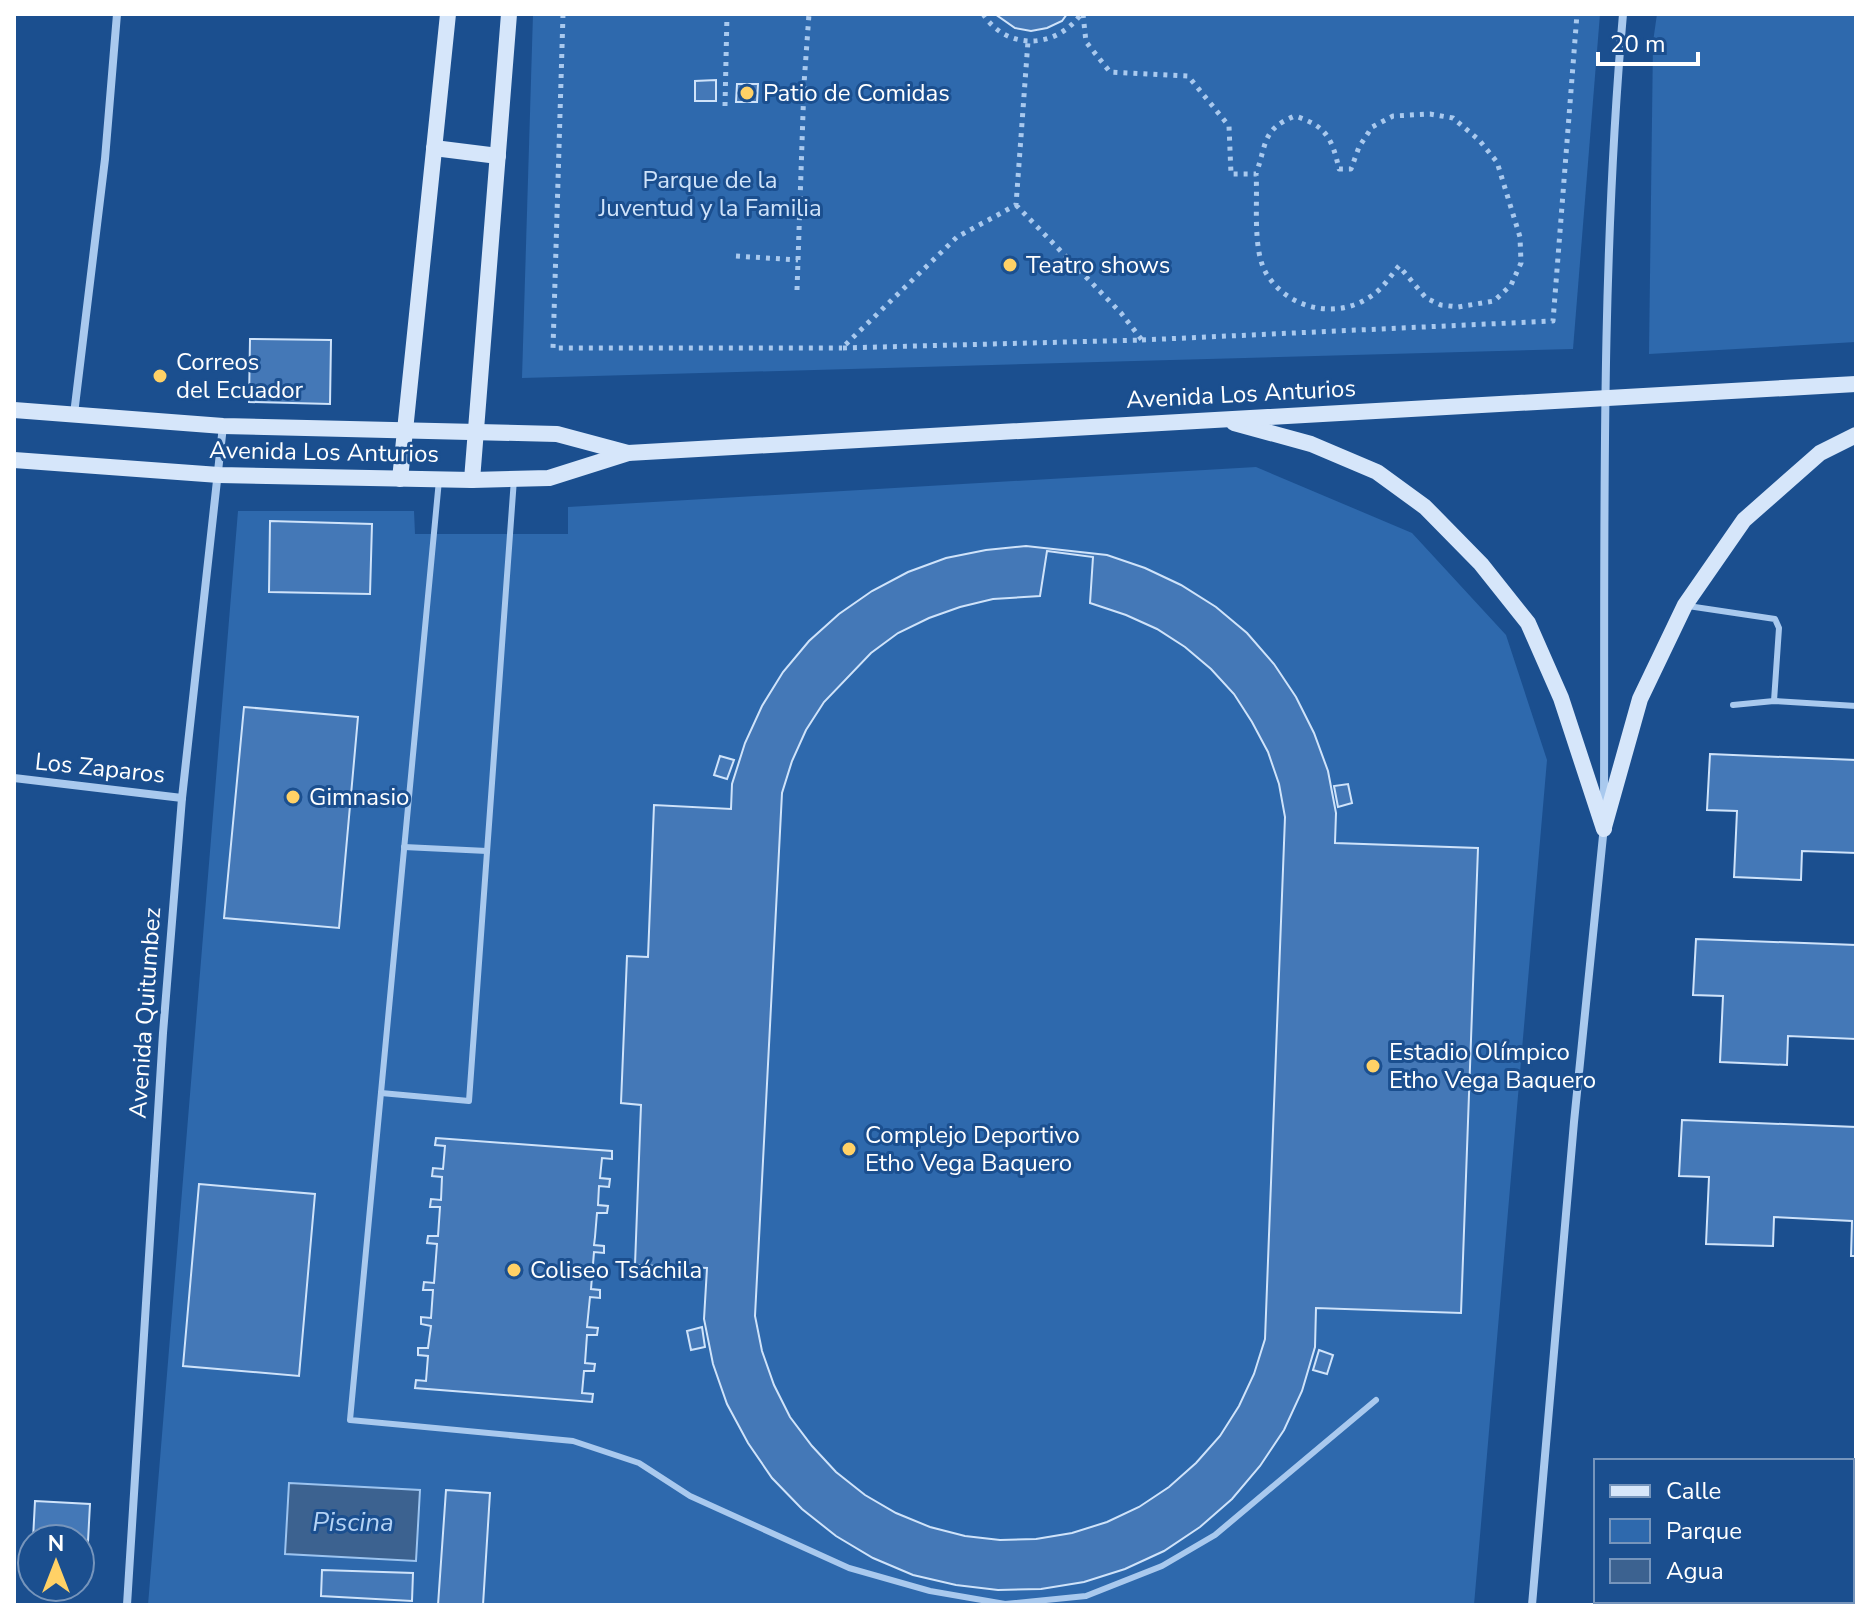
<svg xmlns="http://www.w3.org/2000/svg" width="1870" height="1619" font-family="'Nunito Sans',sans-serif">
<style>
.green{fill:#2e69ad}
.water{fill:#3c6290;stroke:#9cc4f0;stroke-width:2}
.building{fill:#4478b7;stroke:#cfe3fa;stroke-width:2;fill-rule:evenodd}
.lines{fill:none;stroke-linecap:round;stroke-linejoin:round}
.path{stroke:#a9c9ee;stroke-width:5;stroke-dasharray:4 6;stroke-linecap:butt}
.lane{stroke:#a9c9ee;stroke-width:6}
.street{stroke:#a9c9ee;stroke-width:8}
.secondary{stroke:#d6e6fa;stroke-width:16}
.poi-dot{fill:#ffd166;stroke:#1b4f8f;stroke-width:3}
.labels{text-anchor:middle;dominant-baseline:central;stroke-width:6;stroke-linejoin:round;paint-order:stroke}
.poi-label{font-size:24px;fill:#fff;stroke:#1b4f8f;text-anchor:start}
.park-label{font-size:24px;fill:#cfe3fa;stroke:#1b4f8f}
.street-label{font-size:24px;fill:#fff;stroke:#1b4f8f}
.water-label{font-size:26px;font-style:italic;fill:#b5d3f5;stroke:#1b4f8f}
</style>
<rect width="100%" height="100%" fill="#1b4f8f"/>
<g class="green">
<polygon points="533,14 1600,14 1573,349 522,378"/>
<polygon points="1657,14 1856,14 1856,342 1649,354 1653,42"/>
<polygon points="1256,467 1412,533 1506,635 1547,760 1474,1605 148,1605 238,511 414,511 415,534 568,534 568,507"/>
</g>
<polygon class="water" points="289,1483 420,1490 416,1561 285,1554"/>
<g class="building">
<polygon points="995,14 1067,14 1062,21 1047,28 1031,31 1015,28"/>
<polygon points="716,80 716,101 695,101 695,81"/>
<polygon points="737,84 758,84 757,102 736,102"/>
<polygon points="250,339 331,340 330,404 249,402"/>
<polygon points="270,521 372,524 370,594 269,592"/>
<path d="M 1026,546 L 1107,555 L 1145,568 L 1181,585 L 1216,607 L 1247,633 L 1274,664 L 1296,697 L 1314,733 L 1328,771 L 1336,813 L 1335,843 L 1478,848 L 1461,1313 L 1316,1308 L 1315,1347 L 1302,1391 L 1284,1430 L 1260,1466 L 1232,1499 L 1200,1527 L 1164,1551 L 1125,1569 L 1084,1582 L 1041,1589 L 998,1590 L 956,1585 L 913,1575 L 873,1558 L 836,1536 L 802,1509 L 772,1478 L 748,1443 L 727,1404 L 713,1364 L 704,1319 L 707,1268 L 635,1265 L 641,1105 L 621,1103 L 627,956 L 648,957 L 654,805 L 731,809 L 732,784 L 745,743 L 762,706 L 783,672 L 809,641 L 839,614 L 872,591 L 908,572 L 946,558 L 986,550 ZM 1047,551 L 1093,557 L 1090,603 L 1126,615 L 1157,629 L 1185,647 L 1211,669 L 1234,694 L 1252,722 L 1268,752 L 1279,784 L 1285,817 L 1265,1339 L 1254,1374 L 1239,1406 L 1220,1436 L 1196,1463 L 1169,1487 L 1139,1507 L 1107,1522 L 1072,1533 L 1036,1539 L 1000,1540 L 965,1536 L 930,1527 L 896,1513 L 865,1495 L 836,1472 L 812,1446 L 790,1417 L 774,1385 L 762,1351 L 755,1316 L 782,793 L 792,761 L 806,730 L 824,702 L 871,653 L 898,633 L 929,618 L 960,607 L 993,599 L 1040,596 Z"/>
<polygon points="244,707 358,717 339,928 224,918"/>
<polygon points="1710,754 1856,760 1856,853 1802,851 1801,880 1734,877 1737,811 1707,810"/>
<polygon points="720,756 734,760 727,779 714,775"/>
<polygon points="1348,784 1352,803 1338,807 1334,786"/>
<polygon points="1696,939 1856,945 1856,1039 1788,1036 1787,1065 1720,1062 1723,996 1693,995"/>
<polygon points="1682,1120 1856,1127 1856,1256 1851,1256 1852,1221 1774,1217 1773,1246 1706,1244 1709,1177 1679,1176"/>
<polygon points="436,1138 612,1151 612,1159 602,1158 600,1178 610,1179 609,1187 599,1186 598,1205 608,1206 607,1213 597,1213 595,1237 594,1245 604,1246 604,1253 594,1252 591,1289 600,1290 600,1298 590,1297 587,1327 598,1328 597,1335 587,1335 585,1363 595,1364 594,1371 584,1371 582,1393 593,1394 592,1402 415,1388 416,1380 426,1381 428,1356 418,1355 418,1348 428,1348 431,1326 421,1324 421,1317 431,1318 433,1290 423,1290 424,1282 434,1283 437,1244 427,1243 428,1236 438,1236 440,1207 430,1207 431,1199 441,1200 442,1177 432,1176 433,1168 443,1169 445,1146 435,1145"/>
<polygon points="199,1184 315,1194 299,1376 183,1366"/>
<polygon points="702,1327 705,1347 691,1350 687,1331"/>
<polygon points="1319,1350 1333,1355 1327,1374 1313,1370"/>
<polygon points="446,1490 490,1493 483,1605 438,1605"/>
<polygon points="35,1501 90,1504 86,1579 80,1579 80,1539 33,1539"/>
<polygon points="322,1570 413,1573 412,1601 321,1596"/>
</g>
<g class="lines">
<g class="path">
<polyline points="563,14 553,348 842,348"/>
<path d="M 983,14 C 1007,51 1056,49 1081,14"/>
<path d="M 1083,14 L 1086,42 L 1110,72 L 1188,76 L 1229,126 L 1231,174 L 1256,174 C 1267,143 1262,129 1295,116 C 1326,126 1332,138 1339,169 L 1351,169 L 1359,147 L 1372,127 L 1393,116 L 1430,114 L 1453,118 L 1479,140 L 1497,162 L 1520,237 L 1521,263 L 1511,285 L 1494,301 L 1458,307 L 1441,305 L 1426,298 L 1399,266 C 1391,275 1384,287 1374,294 C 1339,321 1288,310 1266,273 C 1252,249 1258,201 1256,174"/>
<polyline points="725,106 727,14"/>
<polyline points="1016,205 1121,313 1142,340 842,348 957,237 1016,205 1028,41"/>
<polyline points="736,256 798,260"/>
<polyline points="797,290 804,84 809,14"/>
<polyline points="1142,340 1553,321 1577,14"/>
</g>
<g class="lane">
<polyline points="439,480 350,1420 573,1441 639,1463 690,1496 849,1568 930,1591 1005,1604 1086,1596 1162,1566 1215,1535 1376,1400"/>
<polyline points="1688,606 1775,619 1779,628 1774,701"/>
<polyline points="1733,705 1774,701 1856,706"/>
<polyline points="404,847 487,851"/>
<polyline points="381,1093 469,1101 514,479"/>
</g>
<g class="street">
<polyline points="74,414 105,159 117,14"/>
<polyline points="14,778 182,798"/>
<path d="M 1604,805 C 1605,541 1600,276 1623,14"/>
<polyline points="127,1605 163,1033 182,798 223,426"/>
<polyline points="1532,1605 1574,1122 1604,826"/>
</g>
<g class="secondary">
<polyline points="434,148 498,156"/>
<polyline points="14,410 223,426 557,434 628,453"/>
<polyline points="1234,423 1311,444 1377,472 1425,507 1481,564 1528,623 1561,698 1604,829"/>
<polyline points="14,460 219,475 472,480 549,478 628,453 1856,384"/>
<polyline points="400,479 448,14"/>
<polyline points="472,480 509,14"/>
<polyline points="1604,827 1640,699 1685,605 1744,520 1820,453 1856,435"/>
</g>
</g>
<g class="poi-dot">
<circle cx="747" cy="93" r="8"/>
<circle cx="1010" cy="265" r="8"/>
<circle cx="160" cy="376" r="8"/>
<circle cx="293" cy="797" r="8"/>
<circle cx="1373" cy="1066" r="8"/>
<circle cx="849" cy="1149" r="8"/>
<circle cx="514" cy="1270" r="8"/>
</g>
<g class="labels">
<g class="poi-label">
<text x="763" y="93">Patio de Comidas</text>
<text x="1026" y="265">Teatro shows</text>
<text x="176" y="362">Correos<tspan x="176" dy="28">del Ecuador</tspan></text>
<text x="309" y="797">Gimnasio</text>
<text x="1389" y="1052">Estadio Olímpico<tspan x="1389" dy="28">Etho Vega Baquero</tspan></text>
<text x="865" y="1135">Complejo Deportivo<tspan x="865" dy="28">Etho Vega Baquero</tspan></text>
<text x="530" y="1270">Coliseo Tsáchila</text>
</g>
<g class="park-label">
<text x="710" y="180">Parque de la<tspan x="710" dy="28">Juventud y la Familia</tspan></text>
</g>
<g class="street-label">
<text transform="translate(1241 394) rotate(-3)">Avenida Los Anturios</text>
<text transform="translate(324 452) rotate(1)">Avenida Los Anturios</text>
<text transform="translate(100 768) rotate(6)">Los Zaparos</text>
<text transform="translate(145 1013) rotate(-86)">Avenida Quitumbez</text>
</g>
<g class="water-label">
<text x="353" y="1522">Piscina</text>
</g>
</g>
<rect width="1870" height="1619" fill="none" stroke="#ffffff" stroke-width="32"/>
<rect x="1594" y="1459" width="260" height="144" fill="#1b4f8f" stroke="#7695bc" stroke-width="2"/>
<rect x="1610" y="1485" width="40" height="12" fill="#d6e6fa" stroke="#7695bc" stroke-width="2"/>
<text x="1666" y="1499" font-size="24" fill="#ffffff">Calle</text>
<rect x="1610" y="1519" width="40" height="24" fill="#2e69ad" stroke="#7695bc" stroke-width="2"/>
<text x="1666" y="1539" font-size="24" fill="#ffffff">Parque</text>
<rect x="1610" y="1559" width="40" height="24" fill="#3c6290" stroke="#7695bc" stroke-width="2"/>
<text x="1666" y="1579" font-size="24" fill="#ffffff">Agua</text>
<g transform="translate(56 1563)"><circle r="38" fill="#1b4f8f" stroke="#7695bc" stroke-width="2"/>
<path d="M0-6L14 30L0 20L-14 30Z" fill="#ffd166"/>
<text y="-12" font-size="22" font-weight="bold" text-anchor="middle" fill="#ffffff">N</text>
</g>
<path d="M1598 52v12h100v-12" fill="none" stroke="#ffffff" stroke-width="4"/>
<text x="1610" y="52" font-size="24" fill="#ffffff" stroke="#1b4f8f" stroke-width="6" paint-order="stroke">20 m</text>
</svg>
